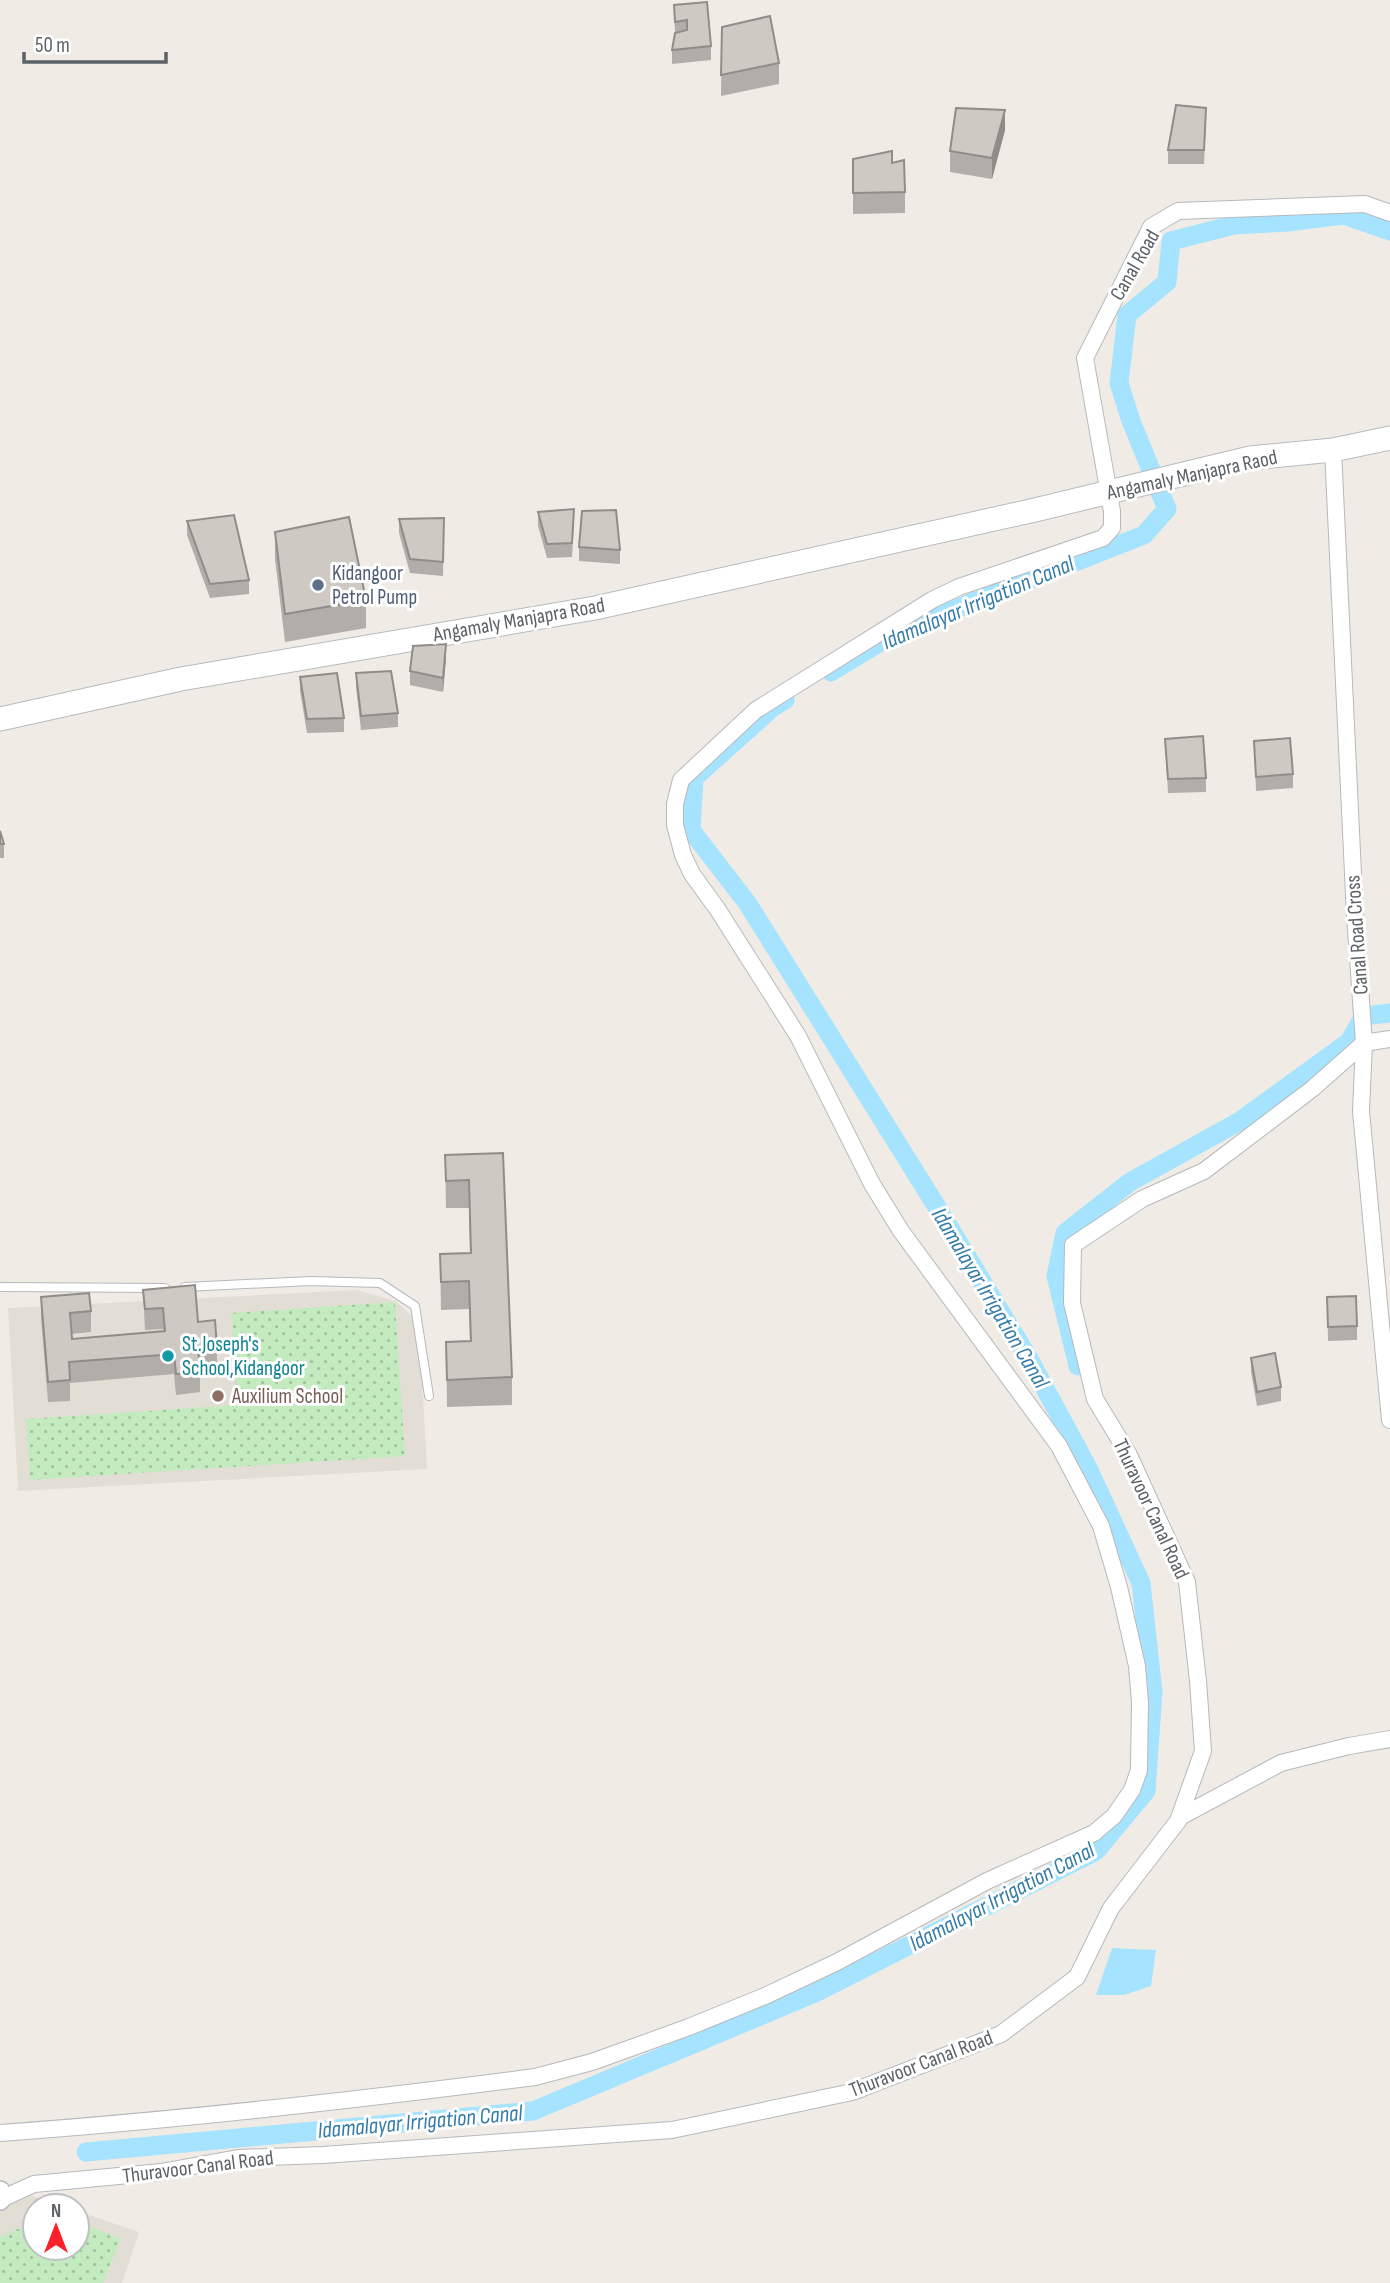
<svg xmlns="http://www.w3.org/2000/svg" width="1390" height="2283" font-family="'Sofia Sans Condensed',sans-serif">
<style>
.education{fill:#e3ded5}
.park{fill:url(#park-dots)}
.water{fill:#a6e3ff}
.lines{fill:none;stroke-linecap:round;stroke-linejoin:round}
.canal{stroke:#a6e3ff;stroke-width:19}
.service-casing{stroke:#b5b9bd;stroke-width:10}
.minor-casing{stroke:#b5b9bd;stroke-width:18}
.tertiary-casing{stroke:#b5b9bd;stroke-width:22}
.secondary-casing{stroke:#b6bbc0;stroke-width:25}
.service{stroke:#fff;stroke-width:8}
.minor{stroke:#fff;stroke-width:16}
.tertiary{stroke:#fff;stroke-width:19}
.secondary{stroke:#fff;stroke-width:23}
.wall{fill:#b1ada8}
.shaded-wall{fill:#908d88}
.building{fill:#cec9c3;stroke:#908d88;stroke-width:2}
.service-dot{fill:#5c6f8a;stroke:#fff;stroke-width:2.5}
.culture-dot{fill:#0f9aa8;stroke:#fff;stroke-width:2.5}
.education-dot{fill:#8d6e63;stroke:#fff;stroke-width:2.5}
.labels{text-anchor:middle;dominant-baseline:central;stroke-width:6;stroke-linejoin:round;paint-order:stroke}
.street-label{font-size:21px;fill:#5c6267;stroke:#fff}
.service-label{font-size:21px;fill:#4e5e75;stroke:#fff;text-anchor:start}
.culture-label{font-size:21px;fill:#0d838f;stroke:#fff;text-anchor:start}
.education-label{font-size:21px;fill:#785e54;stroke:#fff;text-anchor:start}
.water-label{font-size:23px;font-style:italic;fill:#337baa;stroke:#fff}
</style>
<defs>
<pattern id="park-dots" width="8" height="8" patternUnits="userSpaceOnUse" patternTransform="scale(1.75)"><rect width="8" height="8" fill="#c4eabf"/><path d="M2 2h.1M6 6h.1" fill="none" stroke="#a2c19f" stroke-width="1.8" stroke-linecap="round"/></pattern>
</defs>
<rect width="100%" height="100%" fill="#f0ece5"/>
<g class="education">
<polygon points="356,1290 396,1301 419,1323 427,1469 18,1491 8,1308"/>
<polygon points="0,2185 62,2206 35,2206 35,2248 77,2248 77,2211 139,2232 122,2283 0,2283"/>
</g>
<g class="park">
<polygon points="395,1302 405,1456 30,1480 26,1419 237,1405 231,1313"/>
<polygon points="35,2221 35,2248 77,2248 77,2221 121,2239 103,2283 0,2283 0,2237"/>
</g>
<polygon class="water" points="1112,1948 1156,1950 1151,1986 1124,1995 1096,1995"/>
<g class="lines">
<g class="canal">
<polyline points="831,672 897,632 1144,535 1167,509 1131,421 1119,383 1127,315 1167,282 1171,241 1234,225 1288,222 1344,215 1390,231"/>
<polyline points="1078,1366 1056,1276 1065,1233 1130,1182 1240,1121 1349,1042 1364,1016 1390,1013"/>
<polyline points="86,2152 533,2111 815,1993 1096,1851 1146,1791 1153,1692 1141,1583 1088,1468 1028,1357 935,1204 748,904 691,830 694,778 772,708 785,700"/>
</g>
<defs>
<g id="service">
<polyline points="0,1287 165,1288"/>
<polyline points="185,1287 311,1281 380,1283 415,1306 429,1396"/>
</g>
<g id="minor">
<polyline points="1333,450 1355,916 1364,1043 1361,1111 1390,1420"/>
<polyline points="1180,1817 1281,1763 1349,1746 1390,1739"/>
<path d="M 0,2133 C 179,2120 357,2100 535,2077 L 592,2062 L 689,2027 L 765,1996 L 837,1962 L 987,1881 L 1094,1833 L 1114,1816 L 1132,1790 L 1139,1770 L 1140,1702 L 1137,1666 L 1119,1587 L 1101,1526 L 1059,1446 L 901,1231 L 872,1184 L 798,1036 L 718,910 L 692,874 L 683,855 L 675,825 L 675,804 L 681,780 L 756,710 L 932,600 L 959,587 L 1103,538 L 1112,528 L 1112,511 L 1085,358 L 1151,227 L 1178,211 L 1365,204 L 1390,213"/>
<polyline points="1,2199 34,2184 161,2172 238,2158 323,2155 672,2130 852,2092 1001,2034 1077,1977 1111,1908 1178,1821 1203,1751 1198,1681 1187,1582 1129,1455 1095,1399 1072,1303 1073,1245 1142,1199 1204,1171 1312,1089 1364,1043 1390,1039"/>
</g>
<polyline id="tertiary" points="0,2191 0,2200"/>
<polyline id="secondary" points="0,719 181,679 595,608 1035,510 1250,458 1333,450 1390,438"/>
</defs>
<use href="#service" class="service-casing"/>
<use href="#minor" class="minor-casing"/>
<use href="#tertiary" class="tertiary-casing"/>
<use href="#secondary" class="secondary-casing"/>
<use href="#service" class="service"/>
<use href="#minor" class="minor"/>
<use href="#tertiary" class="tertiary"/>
<use href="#secondary" class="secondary"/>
</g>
<g class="wall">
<polygon points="674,5 711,46 711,60 672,64 672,50 675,34"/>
<polygon points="722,27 779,63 779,84 721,96"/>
<polygon points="1206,122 1204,164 1168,164 1168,150"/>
<polygon points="1005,130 992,179 950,172 950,151"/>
<polygon points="853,159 905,192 905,213 853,214"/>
<polygon points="538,512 574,523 572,557 547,558 538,526"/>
<polygon points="444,518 443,576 410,573 399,533 399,519"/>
<polygon points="187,521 249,580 249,594 210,598 187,535"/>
<polygon points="275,532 366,600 366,628 285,642 275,559"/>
<polygon points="579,547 620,550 620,564 579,561"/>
<polygon points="446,658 443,692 410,685 410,671"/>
<polygon points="356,673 398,713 398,727 361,730 356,687"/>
<polygon points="300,677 344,718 344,732 307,733 300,691"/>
<polygon points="1165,739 1206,778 1206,792 1168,793"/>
<polygon points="1254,741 1293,774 1293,788 1256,791"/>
<polygon points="0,831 4,844 4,858 0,858"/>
<polygon points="503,1153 512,1377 512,1405 447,1407 446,1342 470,1342 469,1309 441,1310 440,1254 470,1253 469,1208 446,1208 445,1155"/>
<polygon points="143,1290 198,1322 217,1347 217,1367 200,1369 200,1392 176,1395 174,1374 70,1383 70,1401 48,1402 41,1318 41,1297 91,1311 91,1332 71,1334 72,1339 164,1331 163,1329 145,1330"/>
<polygon points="1327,1297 1357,1326 1357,1340 1328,1341"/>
<polygon points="1251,1358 1281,1387 1281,1401 1257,1406 1251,1372"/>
</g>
<g class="shaded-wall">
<polygon points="1005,110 1005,130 992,179 992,158"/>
<polygon points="446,644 446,658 443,692 443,678"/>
</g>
<g class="building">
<polygon points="707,2 711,46 672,50 675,33 687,30 687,20 675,22 674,5"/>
<polygon points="770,16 779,63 721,75 722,27"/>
<polygon points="1176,105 1206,108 1204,150 1168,150"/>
<polygon points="956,108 1005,110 992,158 950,151"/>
<polygon points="892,151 892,163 904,160 905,192 853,193 853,159"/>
<polygon points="574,509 572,543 547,544 538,512"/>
<polygon points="616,510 620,550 579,547 582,511"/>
<polygon points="234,515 249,580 210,584 187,521"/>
<polygon points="349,517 366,600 285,614 275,532"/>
<polygon points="444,518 443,562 410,559 399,519"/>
<polygon points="446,644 443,678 410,671 413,646"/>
<polygon points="391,671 398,713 361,716 356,673"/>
<polygon points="337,673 344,718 307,719 300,677"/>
<polygon points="1203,736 1206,778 1168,779 1165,739"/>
<polygon points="1290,738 1293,774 1256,777 1254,741"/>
<polygon points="0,831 4,844 0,844"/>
<polygon points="503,1153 512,1377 447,1380 446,1342 471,1341 469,1281 441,1282 440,1254 471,1253 469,1180 446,1181 445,1155"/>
<polygon points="195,1285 198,1322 215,1320 217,1347 198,1348 200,1372 176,1374 174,1354 69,1362 70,1380 48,1382 41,1297 89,1293 91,1311 70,1313 72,1339 165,1331 163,1308 145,1309 143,1290"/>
<polygon points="1356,1296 1357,1326 1328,1327 1327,1297"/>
<polygon points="1275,1353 1281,1387 1257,1392 1251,1358"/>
</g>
<circle class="service-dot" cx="318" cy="585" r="7"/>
<circle class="culture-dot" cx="168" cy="1356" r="7"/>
<circle class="education-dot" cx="218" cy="1396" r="7"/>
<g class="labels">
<g class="street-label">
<text transform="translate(1135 265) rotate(-60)">Canal Road</text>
<text transform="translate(1192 475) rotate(-12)">Angamaly Manjapra Raod</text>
<text transform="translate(519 620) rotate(-10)">Angamaly Manjapra Road</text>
<text transform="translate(1357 935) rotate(-94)">Canal Road Cross</text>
<text transform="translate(1151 1509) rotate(65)">Thuravoor Canal Road</text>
<text transform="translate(921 2064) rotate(-21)">Thuravoor Canal Road</text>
<text transform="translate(198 2167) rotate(-7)">Thuravoor Canal Road</text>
</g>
<g class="service-label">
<text x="332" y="573">Kidangoor<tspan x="332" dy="24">Petrol Pump</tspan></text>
</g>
<g class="culture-label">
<text x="182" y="1344">St.Joseph's<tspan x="182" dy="24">School,Kidangoor</tspan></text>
</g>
<g class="education-label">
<text x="232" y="1396">Auxilium School</text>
</g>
<g class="water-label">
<text transform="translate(978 603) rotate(-23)">Idamalayar Irrigation Canal</text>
<text transform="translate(990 1298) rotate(59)">Idamalayar Irrigation Canal</text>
<text transform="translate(1002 1897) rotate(-28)">Idamalayar Irrigation Canal</text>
<text transform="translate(420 2122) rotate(-5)">Idamalayar Irrigation Canal</text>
</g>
</g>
<g transform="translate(56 2227)"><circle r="33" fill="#ffffff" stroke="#bec0c2" stroke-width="2"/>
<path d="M0-5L12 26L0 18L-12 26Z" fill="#fb2029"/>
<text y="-10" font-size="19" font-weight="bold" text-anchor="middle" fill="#5c6267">N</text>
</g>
<path d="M24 52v10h142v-10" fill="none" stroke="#5c6267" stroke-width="3.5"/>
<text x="35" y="52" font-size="21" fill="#5c6267" stroke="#ffffff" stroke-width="5" paint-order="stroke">50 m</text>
</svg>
